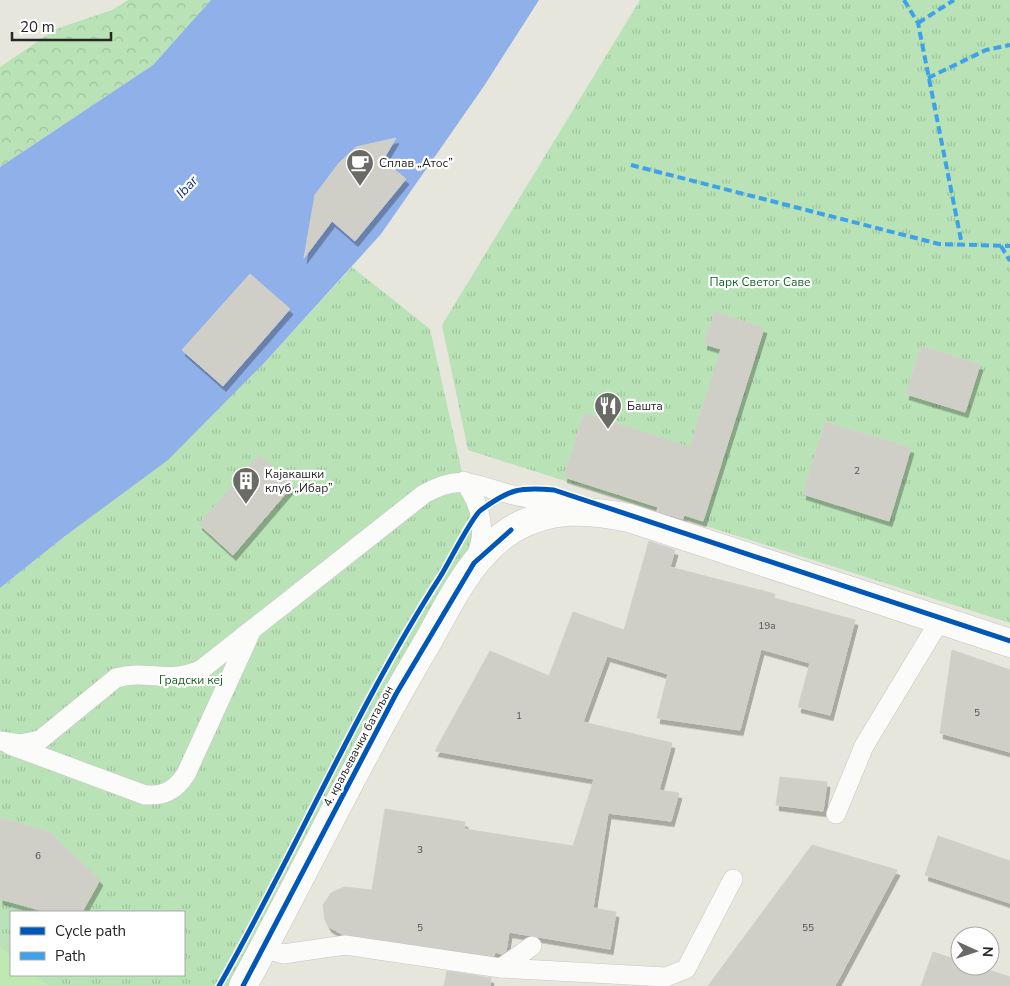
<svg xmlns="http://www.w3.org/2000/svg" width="1010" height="986" font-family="'Nunito Sans',sans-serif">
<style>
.forest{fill:url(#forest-crowns)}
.park{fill:url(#park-tufts);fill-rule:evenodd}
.pitch{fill:#c0e8b2}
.water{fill:#8fb0e8}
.building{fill:#cfcfc7;stroke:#d1d1c9;filter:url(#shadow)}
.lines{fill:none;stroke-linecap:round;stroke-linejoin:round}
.service-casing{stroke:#c7c6c5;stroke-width:20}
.minor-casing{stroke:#c7c6c5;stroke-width:29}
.service{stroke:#fbfbfa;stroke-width:19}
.minor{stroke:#fbfbfa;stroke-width:28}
.quiet{stroke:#3ea2eb;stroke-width:4;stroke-dasharray:8 4;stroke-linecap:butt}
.cycleway-casing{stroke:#fff;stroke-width:8}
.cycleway{stroke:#0057b8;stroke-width:5}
.labels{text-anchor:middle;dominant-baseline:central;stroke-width:4.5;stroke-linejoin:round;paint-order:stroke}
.number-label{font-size:10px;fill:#525250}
.poi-label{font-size:12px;fill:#272727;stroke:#fff;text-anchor:start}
.park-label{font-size:12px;fill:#196226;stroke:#fff}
.street-label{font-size:12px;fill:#272727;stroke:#fff}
.water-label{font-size:14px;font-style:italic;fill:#0d3395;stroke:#fff}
</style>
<defs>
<pattern id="forest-crowns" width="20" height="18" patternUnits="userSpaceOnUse" patternTransform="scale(1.25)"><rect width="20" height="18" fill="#b9e3b6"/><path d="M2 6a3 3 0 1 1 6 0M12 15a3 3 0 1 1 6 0" fill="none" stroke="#9fc39c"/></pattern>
<pattern id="park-tufts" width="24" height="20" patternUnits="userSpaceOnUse" patternTransform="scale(1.25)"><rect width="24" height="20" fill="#b9e3b6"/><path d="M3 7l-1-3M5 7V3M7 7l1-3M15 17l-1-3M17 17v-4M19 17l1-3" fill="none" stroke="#9fc39c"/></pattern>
<filter id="shadow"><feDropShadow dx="3" dy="5.5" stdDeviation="0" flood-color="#0004"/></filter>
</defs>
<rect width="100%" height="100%" fill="#e6e6dc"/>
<polygon class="forest" points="128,0 211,0 153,65 0,167 0,67 56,29 112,10"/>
<g class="park">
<polygon points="640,0 1010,0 1010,623 468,450 442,325"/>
<path d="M 352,267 L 430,329 L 464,481 L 482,537 L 242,986 L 0,986 L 0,588 L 65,536 L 266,361 ZM 11,912 L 184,912 L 184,975 L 11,975 Z"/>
</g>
<polygon class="pitch" points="0,947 11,956 11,975 35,975 49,986 0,986"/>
<polygon class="water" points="211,0 539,0 484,86 381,234 266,361 168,460 65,536 0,588 0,167 153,65"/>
<g class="building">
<polygon points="396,138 383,160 406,179 355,241 332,221 304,258 315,195 339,163 356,147"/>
<polygon points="250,274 290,309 223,386 182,350"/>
<polygon points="715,312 764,328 703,521 684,515 683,519 657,511 658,507 564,477 584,413 690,447 721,349 704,344"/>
<polygon points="921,346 980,365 965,412 906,394"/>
<polygon points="825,422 911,448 889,521 803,494"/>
<polygon points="259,455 293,485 233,555 199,524"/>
<polygon points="649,541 675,550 670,567 775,594 774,598 855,620 830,715 798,707 810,663 761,649 740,730 657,718 668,674 607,656 583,722 672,743 659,790 679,793 671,821 608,813 593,908 616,912 610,949 509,932 506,951 502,954 495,952 494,956 342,934 329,927 325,920 323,905 331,893 344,887 372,890 385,809 465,822 464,829 573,846 594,779 435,751 490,651 549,676 573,612 624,630"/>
<polygon points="952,650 1010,670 1010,752 940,733"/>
<polygon points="780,777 827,782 823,811 776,805"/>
<polygon points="0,818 50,832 100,880 82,912 47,912 0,899"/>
<polygon points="938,836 1010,861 1010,903 925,875"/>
<polygon points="812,845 897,870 835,986 708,986"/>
<polygon points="933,952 960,961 960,966 976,966 1010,977 1010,986 921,986"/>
<polygon points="447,971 491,978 490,986 444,986"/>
</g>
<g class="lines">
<defs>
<g id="service">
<path d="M 464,481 C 481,505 488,530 475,559"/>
<path d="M 0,741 L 20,744 L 40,740 L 116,678 C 149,669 168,685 202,669 L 424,494 C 458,475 471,483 505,493 C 527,499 550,502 573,506"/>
<path d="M 10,745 L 145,795 C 164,796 175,791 186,774 L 250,634"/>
<polyline points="836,814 864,746 940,620"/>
<polyline points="532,946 501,968 666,977 686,969 733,879"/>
<polyline points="263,948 283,954 345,945 501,968"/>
</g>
<path id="minor" d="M 243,986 C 305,872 361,754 427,643 C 450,603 471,554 513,529 C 550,507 588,509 629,518 L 1010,643"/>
</defs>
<use href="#service" class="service-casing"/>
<use href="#minor" class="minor-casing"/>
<use href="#service" class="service"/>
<use href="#minor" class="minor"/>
<g class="quiet">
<polyline points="904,0 918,23 962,245"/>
<polyline points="918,23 954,0"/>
<polyline points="928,78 986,50 1010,45"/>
<polyline points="631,165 939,244 1010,246"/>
<polyline points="1001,246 1010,261"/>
</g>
<defs>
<g id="cycleway">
<path d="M 219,986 C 296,851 356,708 440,577 C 448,565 472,516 481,510 C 510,489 519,487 554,490 L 1010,641"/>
<polyline points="243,986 396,694 474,563 511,530"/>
</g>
</defs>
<use href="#cycleway" class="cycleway-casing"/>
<use href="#cycleway" class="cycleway"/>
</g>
<defs>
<symbol id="cafe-pin" viewBox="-11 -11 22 30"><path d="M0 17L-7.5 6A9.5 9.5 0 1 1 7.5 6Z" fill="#6a6a66" stroke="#fff"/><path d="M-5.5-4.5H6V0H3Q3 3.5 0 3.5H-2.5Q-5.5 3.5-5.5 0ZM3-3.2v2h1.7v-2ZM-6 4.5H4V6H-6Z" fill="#fff"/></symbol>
<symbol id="restaurant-pin" viewBox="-11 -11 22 30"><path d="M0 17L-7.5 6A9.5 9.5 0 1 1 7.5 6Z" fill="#6a6a66" stroke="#fff"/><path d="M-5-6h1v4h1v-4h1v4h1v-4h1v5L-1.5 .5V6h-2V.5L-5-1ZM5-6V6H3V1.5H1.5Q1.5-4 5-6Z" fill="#fff"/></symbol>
<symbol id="building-pin" viewBox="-11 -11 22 30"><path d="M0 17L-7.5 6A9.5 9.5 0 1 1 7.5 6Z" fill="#6a6a66" stroke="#fff"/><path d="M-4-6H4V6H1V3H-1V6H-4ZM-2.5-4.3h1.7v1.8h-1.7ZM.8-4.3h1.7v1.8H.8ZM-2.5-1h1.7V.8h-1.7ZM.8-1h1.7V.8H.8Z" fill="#fff"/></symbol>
</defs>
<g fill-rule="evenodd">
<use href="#cafe-pin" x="344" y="147" width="32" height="43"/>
<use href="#restaurant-pin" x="592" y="390" width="32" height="43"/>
<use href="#building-pin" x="230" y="465" width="32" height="43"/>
</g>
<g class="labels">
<g class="number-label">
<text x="857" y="471">2</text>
<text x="767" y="626">19a</text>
<text x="977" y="713">5</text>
<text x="519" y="716">1</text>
<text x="420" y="850">3</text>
<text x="38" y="856">6</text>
<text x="420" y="928">5</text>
<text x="808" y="928">55</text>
</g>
<g class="poi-label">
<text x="379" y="163">Сплав „Атос”</text>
<text x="627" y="406">Башта</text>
<text x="265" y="474">Кајакашки<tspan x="265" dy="14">клуб „Ибар”</tspan></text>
</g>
<g class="park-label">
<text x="760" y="282">Парк Светог Саве</text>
<text x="191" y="680">Градски кеј</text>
</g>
<g class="street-label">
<text transform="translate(358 746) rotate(-62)">4. краљевачки батаљон</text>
</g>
<g class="water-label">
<text transform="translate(187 187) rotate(-47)">Ibar</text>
</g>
</g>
<rect x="10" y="911" width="175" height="65" fill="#ffffff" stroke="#a9a9a9"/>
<rect x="20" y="927" width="25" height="8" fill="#0057b8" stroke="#a9a9a9"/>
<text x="55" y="936" font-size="15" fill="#272727">Cycle path</text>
<rect x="20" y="952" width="25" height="8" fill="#3ea2eb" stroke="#a9a9a9"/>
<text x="55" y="961" font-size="15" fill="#272727">Path</text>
<g transform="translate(975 951) rotate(93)"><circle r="24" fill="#ffffff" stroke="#a9a9a9"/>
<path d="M0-4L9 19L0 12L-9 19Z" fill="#6a6a66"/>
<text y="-8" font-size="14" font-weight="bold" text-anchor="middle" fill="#272727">N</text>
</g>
<path d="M12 32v8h99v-8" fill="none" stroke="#272727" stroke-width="2.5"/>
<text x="20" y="32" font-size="15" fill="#272727" stroke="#ffffff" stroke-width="4" paint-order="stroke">20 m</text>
</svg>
